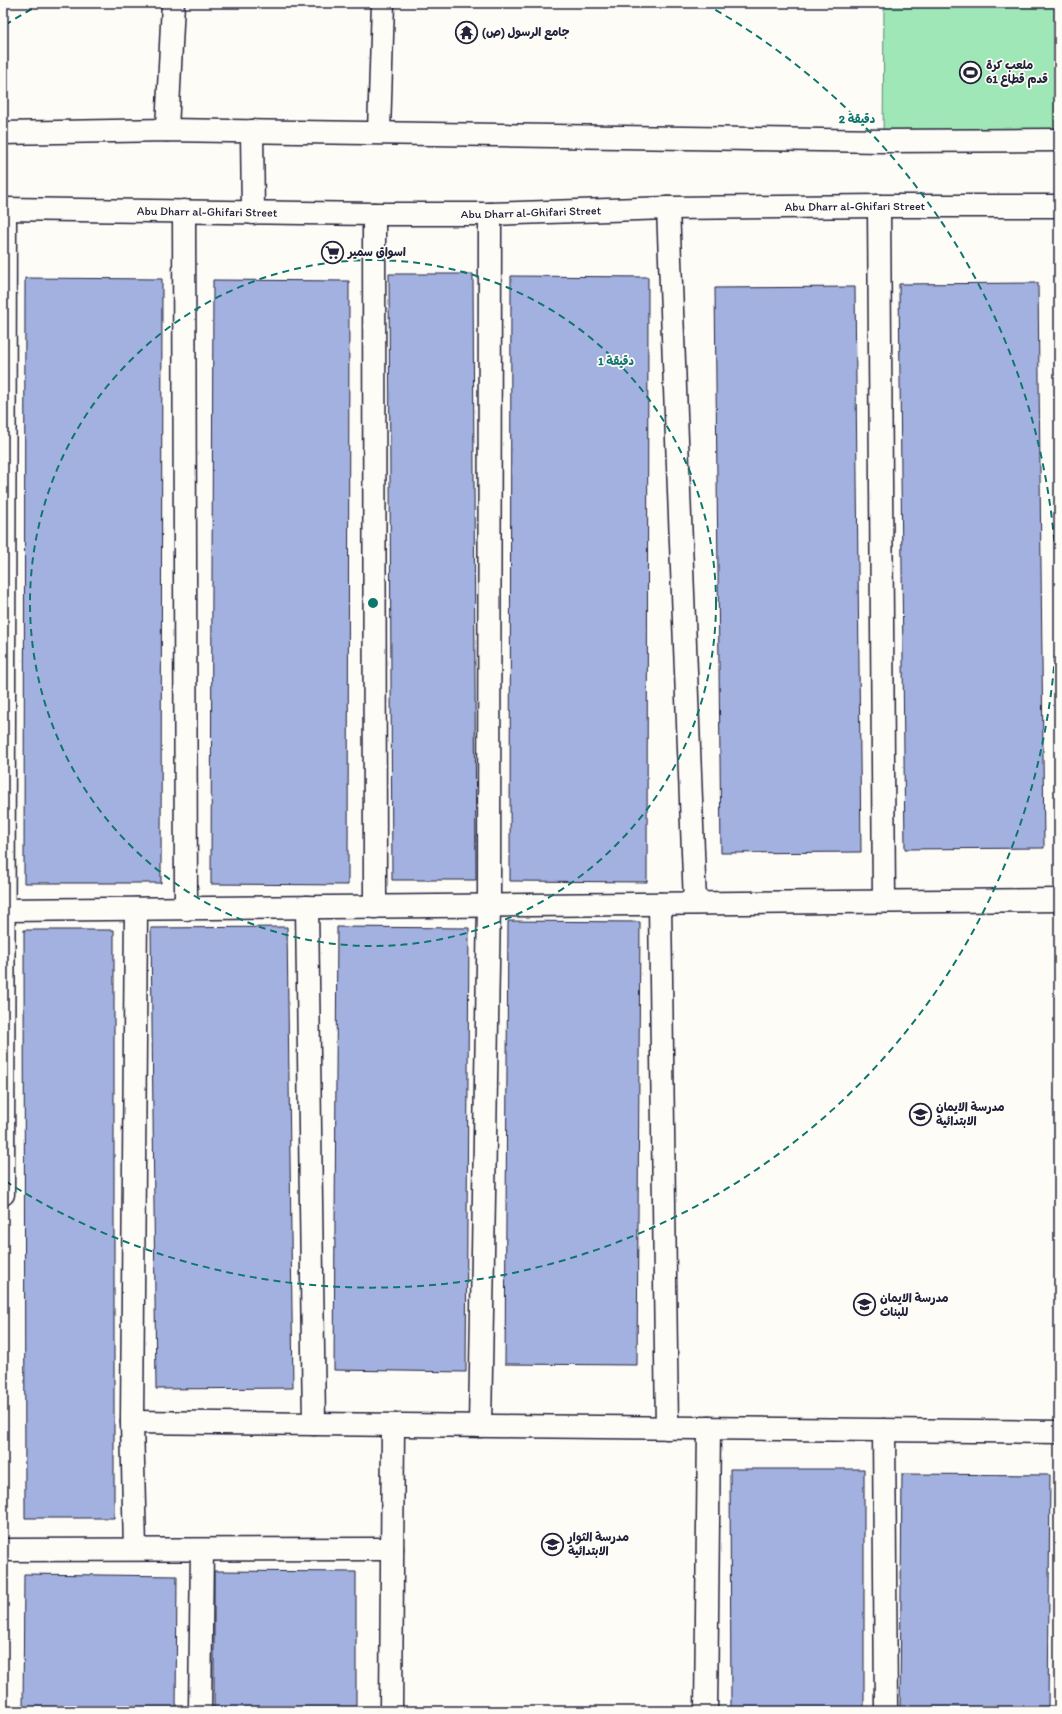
<svg xmlns="http://www.w3.org/2000/svg" width="1062" height="1714" font-family="Itim,'Playpen Sans Arabic',sans-serif">
<style>
.green{fill:#9fe7b6;stroke:#608478}
.building{fill:#a3b1e0;stroke:#22223b}
.lines{fill:none;stroke-linecap:round;stroke-linejoin:round}
.street-casing{stroke:#22223b;stroke-width:25}
.secondary-casing{stroke:#22223b;stroke-width:25}
.street{stroke:#fdfcf7;stroke-width:22}
.secondary{stroke:#fdfcf7;stroke-width:22}
.ring{fill:none;stroke:#0f766e;stroke-width:2;stroke-dasharray:7 5}
.labels{text-anchor:middle;dominant-baseline:central;stroke-width:3.5;stroke-linejoin:round;paint-order:stroke}
.poi-label{font-size:12px;font-weight:bold;fill:#22223b;stroke:#fdfcf7;text-anchor:start}
.street-label{font-size:12px;fill:#22223b;stroke:#fdfcf7}
.centre{fill:#0f766e;stroke:#fdfcf7;stroke-width:2}
.ring-label{font-size:12px;text-anchor:middle;font-weight:bold;fill:#0f766e;stroke:#fdfcf7;stroke-width:3.5;stroke-linejoin:round;paint-order:stroke}
</style>
<rect width="100%" height="100%" fill="#fdfcf7"/>
<filter id="ink" filterUnits="userSpaceOnUse"><feTurbulence type="fractalNoise" baseFrequency=".025" numOctaves="2"/><feDisplacementMap in="SourceGraphic" scale="8" xChannelSelector="R" yChannelSelector="G"/><feConvolveMatrix kernelMatrix="1 2 1 2 8 2 1 2 1" color-interpolation-filters="sRGB"/></filter>
<g filter="url(#ink)">
<polygon class="green" points="884,3 1059,3 1059,140 883,141"/>
<g class="building">
<polygon points="389,274 473,274 476,880 392,880"/>
<polygon points="511,276 648,277 647,882 510,881"/>
<polygon points="25,278 162,279 161,883 24,883"/>
<polygon points="213,280 349,281 348,885 211,884"/>
<polygon points="1038,283 1044,848 905,849 899,284"/>
<polygon points="855,287 861,852 721,853 715,288"/>
<polygon points="508,921 640,922 637,1365 505,1364"/>
<polygon points="287,927 293,1388 156,1389 151,928"/>
<polygon points="337,927 469,928 466,1372 334,1370"/>
<polygon points="24,930 114,930 114,1518 25,1518"/>
<polygon points="730,1469 864,1469 864,1711 731,1711"/>
<polygon points="902,1474 1050,1475 1048,1711 900,1711"/>
<polygon points="214,1571 356,1572 356,1711 214,1711"/>
<polygon points="24,1574 177,1576 176,1711 23,1711"/>
</g>
<g class="lines">
<defs>
<g id="street">
<polyline points="167,130 173,3"/>
<polyline points="379,132 383,3"/>
<polyline points="879,206 884,901"/>
<polyline points="668,208 695,903"/>
<polyline points="184,211 186,909"/>
<polyline points="374,214 375,907"/>
<polyline points="660,904 667,1428"/>
<polyline points="307,907 314,1424"/>
<polyline points="4,910 1059,900"/>
<polyline points="3,1194 5,209"/>
<polyline points="132,1422 1059,1432"/>
<polyline points="480,1426 489,906 490,214"/>
<polyline points="884,1430 886,1711"/>
<polyline points="135,1549 132,1422 136,909"/>
<polyline points="3,1550 392,1549"/>
<polyline points="200,1711 202,1550"/>
<polyline points="391,1711 393,1425"/>
<polyline points="706,1711 709,1428"/>
</g>
<g id="secondary">
<polyline points="252,131 253,213"/>
<polyline points="3,133 167,130 883,141 1059,140"/>
<path id="s1" d="M 3,209 L 374,214 L 490,214 L 668,208 L 879,206 L 1059,206"/>
</g>
</defs>
<use href="#street" class="street-casing"/>
<use href="#secondary" class="secondary-casing"/>
<use href="#street" class="street"/>
<use href="#secondary" class="secondary"/>
</g>
</g>
<g class="ring">
<circle cx="373" cy="603" r="343"/>
<path d="M5 25A685 685 0 0 1 41 4M705 4A685 685 0 1 1 5 1181"/>
</g>
<defs>
<symbol id="temple-ring" viewBox="-11 -11 22 22"><circle r="9.5" fill="#fdfcf7" stroke="#22223b" stroke-width="1.5"/><path d="M0-6L5-2H3V0L6.5 2.5H4V6H1.5V3h-3V6H-4V2.5H-6.5L-3 0V-2H-5Z" fill="#22223b"/></symbol>
<symbol id="stadium-ring" viewBox="-11 -11 22 22"><circle r="9.5" fill="#fdfcf7" stroke="#22223b" stroke-width="1.5"/><path d="M0-5a6.5 5 0 1 0 0 10a6.5 5 0 1 0 0-10ZM-3.5-1.8h7v3.6h-7Z" fill="#22223b"/></symbol>
<symbol id="supermarket-ring" viewBox="-11 -11 22 22"><circle r="9.5" fill="#fdfcf7" stroke="#22223b" stroke-width="1.5"/><path d="M-6-5.5h2.5l.6 2H6L4.5 2H-2.5L-4.4-4H-6ZM-1.5 3.2a1.3 1.3 0 1 0 .1 0ZM3 3.2a1.3 1.3 0 1 0 .1 0Z" fill="#22223b"/></symbol>
<symbol id="school-ring" viewBox="-11 -11 22 22"><circle r="9.5" fill="#fdfcf7" stroke="#22223b" stroke-width="1.5"/><path d="M0-5L7-2L0 1L-7-2ZM-4 1L0 2.5L4 1V4Q0 6-4 4Z" fill="#22223b"/></symbol>
</defs>
<g fill-rule="evenodd">
<use href="#temple-ring" x="454" y="20" width="25" height="25"/>
<use href="#stadium-ring" x="958" y="60" width="25" height="25"/>
<use href="#supermarket-ring" x="320" y="240" width="25" height="25"/>
<use href="#school-ring" x="908" y="1102" width="25" height="25"/>
<use href="#school-ring" x="852" y="1292" width="25" height="25"/>
<use href="#school-ring" x="540" y="1532" width="25" height="25"/>
</g>
<g class="labels">
<g class="poi-label">
<text x="482" y="32">جامع الرسول (ص)</text>
<text x="986" y="65">ملعب كرة<tspan x="986" dy="14">قدم قطاع 61</tspan></text>
<text x="348" y="252">اسواق سمير</text>
<text x="936" y="1107">مدرسة الايمان<tspan x="936" dy="14">الابتدائية</tspan></text>
<text x="880" y="1298">مدرسة الايمان<tspan x="880" dy="14">للبنات</tspan></text>
<text x="568" y="1537">مدرسة الثوار<tspan x="568" dy="14">الابتدائية</tspan></text>
</g>
<g class="street-label">
<text stroke="none"><textPath href="#s1" startOffset="852">Abu Dharr al-Ghifari Street</textPath></text>
<text stroke="none"><textPath href="#s1" startOffset="204">Abu Dharr al-Ghifari Street</textPath></text>
<text stroke="none"><textPath href="#s1" startOffset="528">Abu Dharr al-Ghifari Street</textPath></text>
</g>
</g>
<circle cx="373" cy="603" r="6" class="centre"/>
<g class="ring-label">
<text x="857" y="123">2 دقيقة</text>
<text x="616" y="365">1 دقيقة</text>
</g>
<rect width="1062" height="1714" fill="none" stroke="#fdfcf7" stroke-width="16"/>
<rect x="8" y="8" width="1046" height="1698" fill="none" stroke="#22223b" stroke-width="1.5" filter="url(#ink)"/>
</svg>
